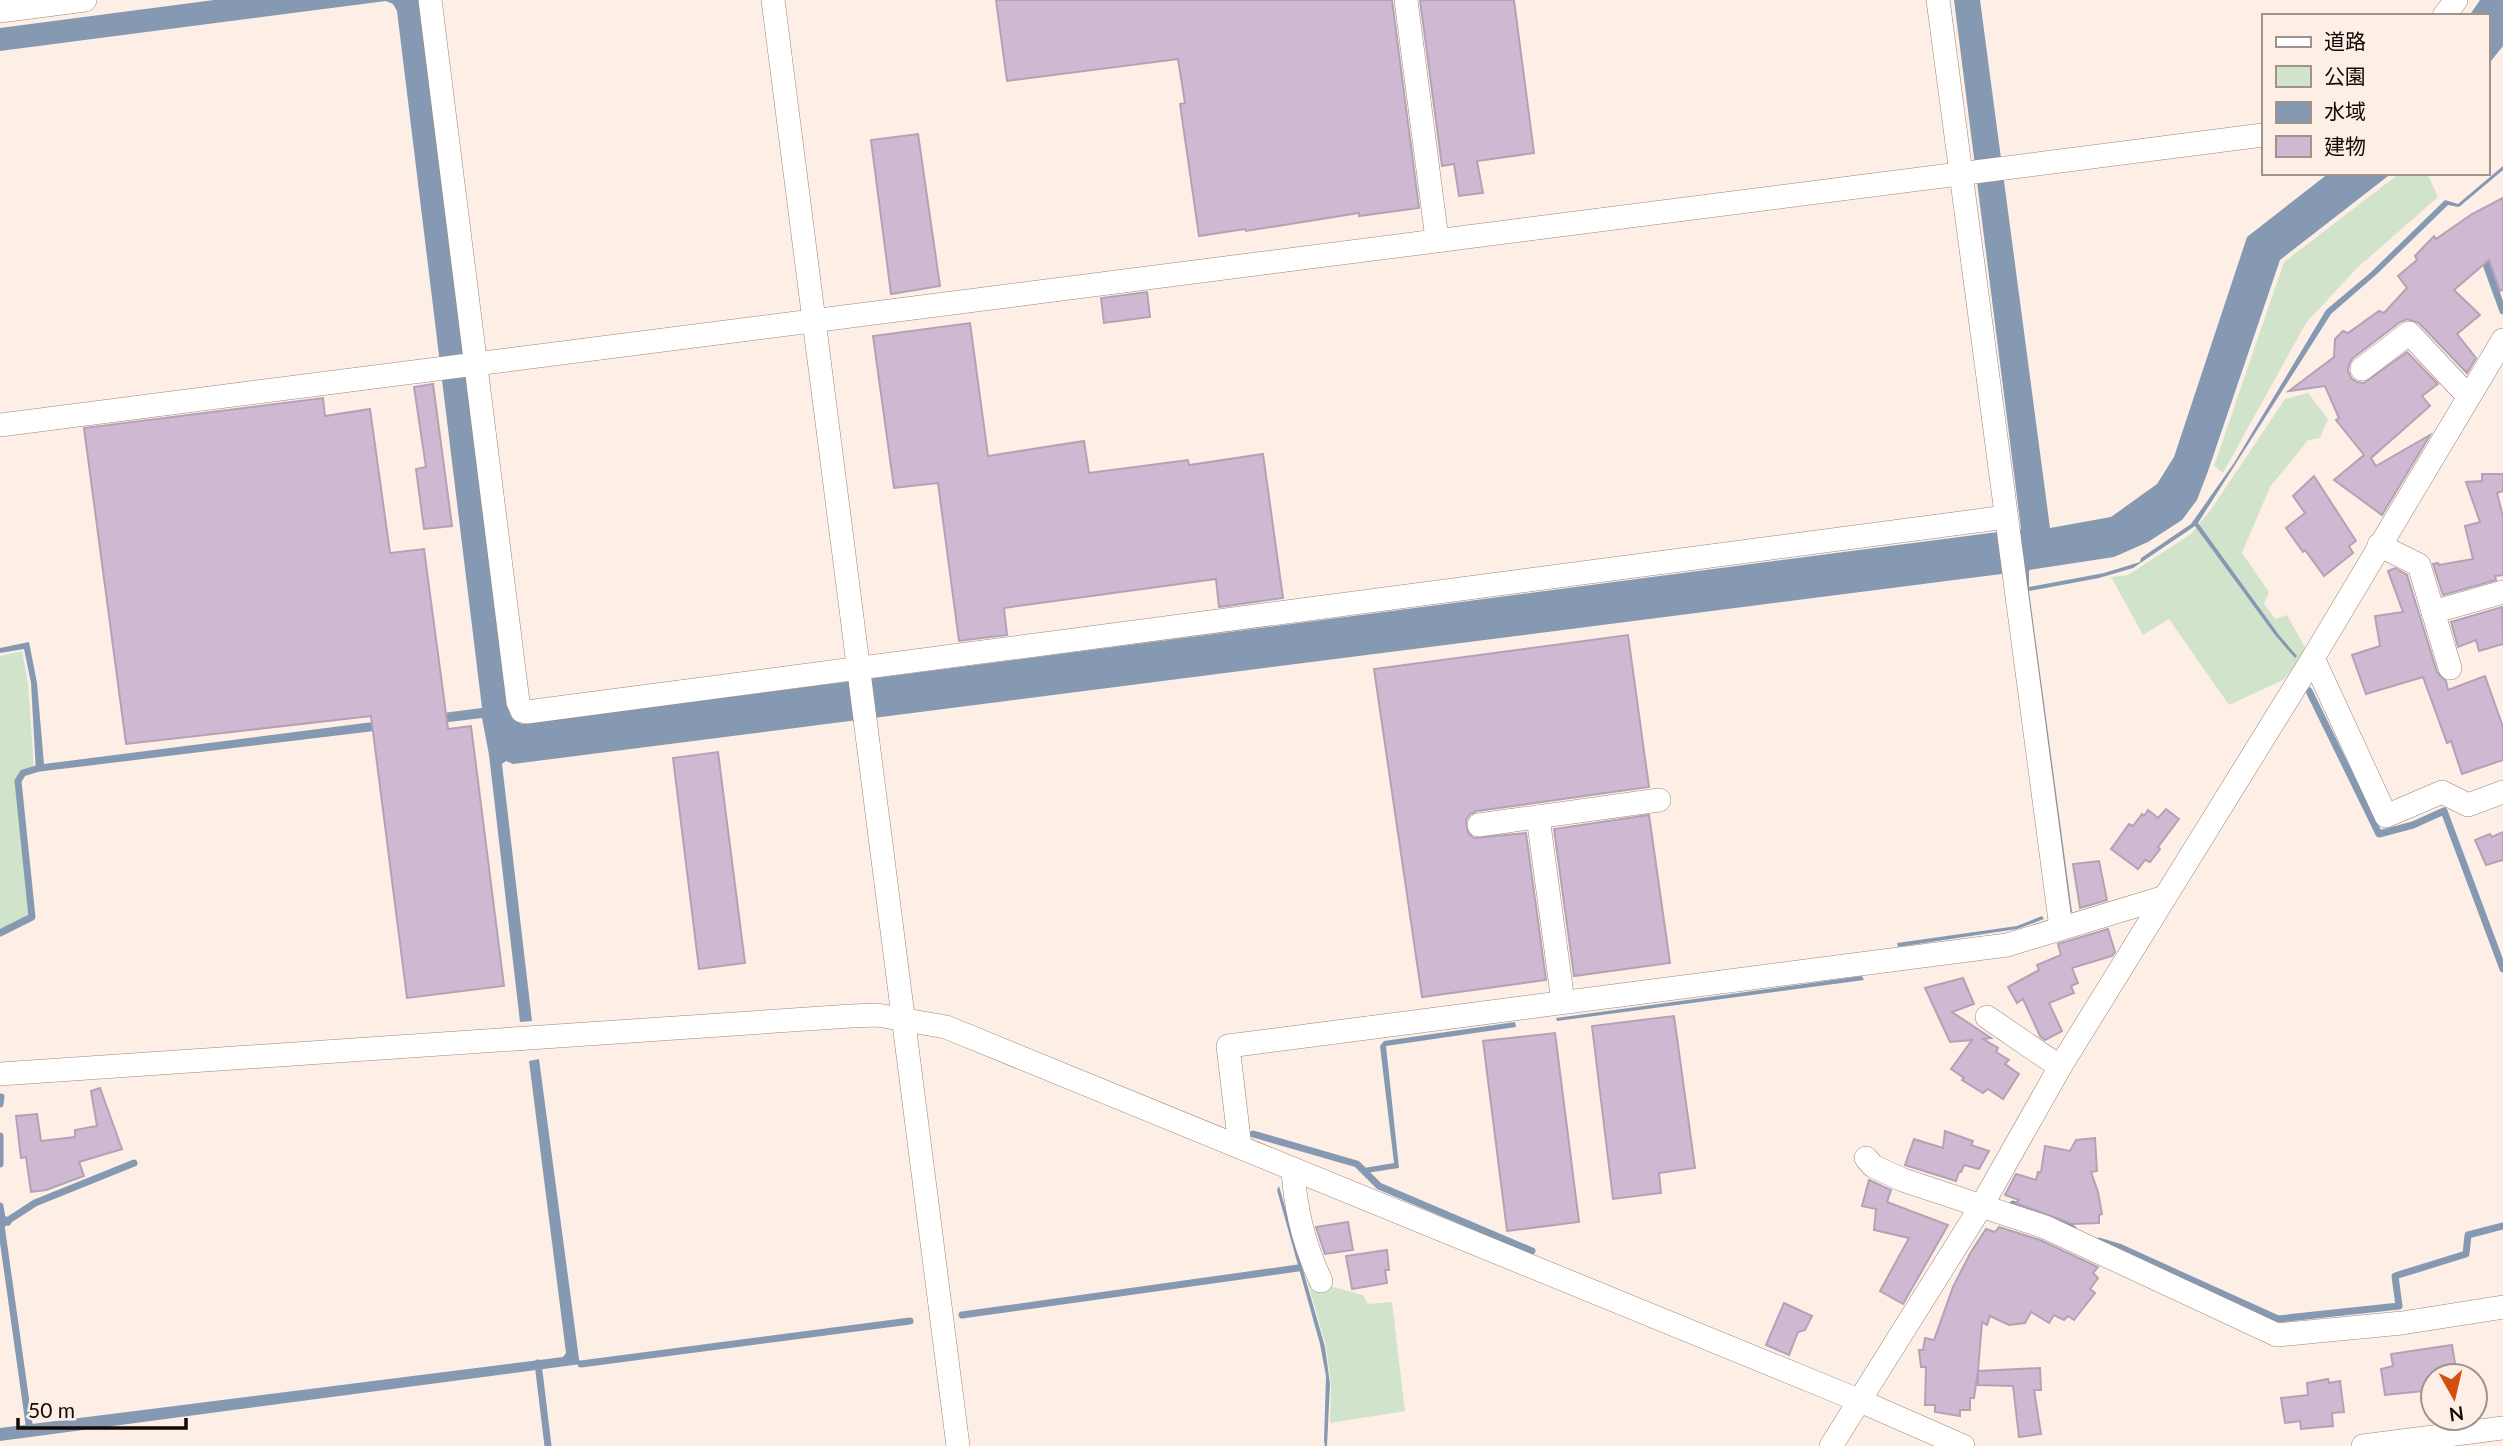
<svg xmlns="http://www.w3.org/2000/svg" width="2503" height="1446" font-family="Lato,'Noto Sans JP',sans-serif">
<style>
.green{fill:#d2e3cb}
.water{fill:#8699b3}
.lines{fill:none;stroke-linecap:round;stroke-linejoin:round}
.stream{stroke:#8699b3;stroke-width:7}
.building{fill:#ceb8d2;stroke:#b3a2b5;stroke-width:2}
.minor-casing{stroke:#9b8578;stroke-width:24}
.minor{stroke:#fff;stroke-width:23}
</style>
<rect width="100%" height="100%" fill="#feefe6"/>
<g class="green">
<polygon points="2400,173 2427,173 2438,197 2356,269 2306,323 2223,473 2214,466 2284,262"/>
<polygon points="2308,393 2328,419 2320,438 2308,440 2270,487 2242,553 2269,592 2264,604 2275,619 2287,615 2307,651 2283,680 2229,705 2169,619 2143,635 2111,577 2128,575 2191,534 2212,508 2285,399"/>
<polygon points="22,651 28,683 34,768 20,772 16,780 30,915 0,930 0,656"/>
<polygon points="1307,1280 1363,1295 1368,1304 1392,1302 1405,1411 1330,1423 1331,1385 1326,1346"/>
</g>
<g class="water">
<polygon points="214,0 419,0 510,714 513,719 522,724 2021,529 1954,0 1980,0 2050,528 2111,517 2157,484 2174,457 2247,237 2329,173 2392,173 2280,260 2207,474 2197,500 2182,520 2148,542 2114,557 2029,570 2029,587 2104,573 2140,562 2141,558 2191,524 2234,463 2326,310 2370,273 2445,200 2458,204 2503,166 2503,170 2459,207 2448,205 2377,274 2331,314 2198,523 2279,635 2297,656 2295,658 2275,635 2195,526 2133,568 2099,578 2029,591 2072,912 2064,914 2025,571 513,764 506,761 502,764 532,1021 520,1022 489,755 482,718 36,772 31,683 24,649 0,653 0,648 29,642 37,683 44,764 482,708 397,11 393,4 386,1 0,51 0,28"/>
<polygon points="2480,0 2503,0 2503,46 2487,66 2487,16 2469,16"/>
<polygon points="2042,916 2044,919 2017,929 1898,947 1897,943 2017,926"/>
<polygon points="1862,976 1864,980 1557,1021 1556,1018"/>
<polygon points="1515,1022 1516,1027 1386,1046 1399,1168 1366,1173 1364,1168 1394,1163 1380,1046 1384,1041"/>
<polygon points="539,1059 579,1359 581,1364 0,1441 0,1428 563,1357 566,1353 529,1061"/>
<polygon points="1279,1186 1325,1347 1330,1384 1327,1446 1325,1446 1324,1441 1326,1376 1320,1344 1277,1190"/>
</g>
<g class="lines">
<g class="stream">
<polyline points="2483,256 2503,311"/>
<polyline points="2309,691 2379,834 2413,825 2444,811 2503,969"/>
<polyline points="0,933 32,917 18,781 23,773 36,769"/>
<polyline points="0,1104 1,1097"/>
<polyline points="1253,1134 1357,1164 1379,1186 1532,1251"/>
<polyline points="0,1136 0,1164"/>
<polyline points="2013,1204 2056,1217 2073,1229"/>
<polyline points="0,1206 2,1218 8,1222"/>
<polyline points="2099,1241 2119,1247 2278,1319 2399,1306 2395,1276 2466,1254 2468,1235 2503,1226"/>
<polyline points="962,1315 1298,1268"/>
<polyline points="538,1363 548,1446"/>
<polyline points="581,1364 910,1321"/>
<polyline points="30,1431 1,1225 35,1203 134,1163"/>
</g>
</g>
<g class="building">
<polygon points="996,0 1392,0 1419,208 1359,216 1359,213 1246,231 1245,229 1199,236 1180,104 1185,103 1178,59 1007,81"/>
<polygon points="1420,0 1514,0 1534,153 1477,161 1483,193 1459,196 1454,164 1442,166"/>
<polygon points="918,134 940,286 891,294 871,140"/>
<polygon points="2503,198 2503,290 2500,291 2489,260 2454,290 2480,315 2457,334 2476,358 2467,373 2419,323 2407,319 2400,322 2353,358 2349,364 2348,371 2351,378 2357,382 2364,383 2407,352 2438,384 2422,396 2430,406 2371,458 2376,466 2430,435 2382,515 2334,480 2364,455 2336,420 2339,418 2325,386 2289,391 2334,357 2335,339 2343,331 2348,333 2379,311 2384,313 2407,288 2398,276 2417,260 2415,256 2434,236 2436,239 2472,214"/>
<polygon points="1147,292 1150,317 1104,323 1101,298"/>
<polygon points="970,323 988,456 1084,441 1089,473 1188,460 1189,465 1263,454 1283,598 1219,607 1216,579 1004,608 1007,635 959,641 938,483 894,488 873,336"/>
<polygon points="433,384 452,526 424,529 416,469 426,467 414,387"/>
<polygon points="323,398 325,416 370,409 390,553 424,549 448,729 471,726 504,986 407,998 371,716 126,744 84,428"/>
<polygon points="2482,474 2503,474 2503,491 2497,493 2503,517 2503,575 2495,576 2496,580 2443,595 2433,564 2438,563 2439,565 2473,559 2465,526 2480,522 2466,482 2482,481"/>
<polygon points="2314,476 2356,541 2349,546 2353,553 2324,576 2305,550 2303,552 2286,528 2305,513 2293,496"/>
<polygon points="2395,568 2407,575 2437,672 2446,681 2448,690 2485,676 2503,727 2503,760 2462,774 2451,741 2447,743 2423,677 2366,694 2352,655 2380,646 2375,616 2403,612 2388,571"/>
<polygon points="2502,607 2503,644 2479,651 2476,640 2458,647 2451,622"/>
<polygon points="1628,635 1649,787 1477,811 1470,814 1466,820 1468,833 1474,838 1526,833 1546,980 1422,997 1374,669"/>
<polygon points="718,752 745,963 699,969 673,758"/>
<polygon points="2166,809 2179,819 2158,847 2160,849 2150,862 2145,860 2138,869 2111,849 2129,824 2133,826 2142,814 2144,816 2148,810 2158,818"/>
<polygon points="1649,815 1670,963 1574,976 1554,829"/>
<polygon points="2503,832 2503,860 2486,865 2475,840 2490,834 2492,837"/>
<polygon points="2099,861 2107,900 2080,908 2073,864"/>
<polygon points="2108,929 2115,952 2112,956 2072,968 2078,983 2071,986 2074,993 2049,1003 2062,1031 2045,1040 2040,1036 2023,999 2017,1003 2008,987 2039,970 2037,965 2061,955 2058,944"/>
<polygon points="1963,978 1974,1004 1952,1012 1991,1038 1983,1039 1998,1048 1996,1052 2009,1060 2005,1064 2019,1074 2003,1099 1988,1089 1983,1093 1962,1080 1964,1078 1951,1069 1972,1040 1950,1042 1925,988"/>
<polygon points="1674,1016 1695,1168 1659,1173 1661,1193 1613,1199 1592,1026"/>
<polygon points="1555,1033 1579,1222 1507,1231 1483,1041"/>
<polygon points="100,1088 122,1149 79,1162 84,1176 46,1190 31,1192 26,1157 21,1158 16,1116 37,1114 41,1141 75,1137 75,1130 97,1126 91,1091"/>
<polygon points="1945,1131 1973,1141 1971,1145 1989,1151 1979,1169 1964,1165 1961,1172 1959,1172 1956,1181 1905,1165 1914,1139 1943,1148"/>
<polygon points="2095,1138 2097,1171 2091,1172 2098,1192 2102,1214 2099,1215 2099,1223 2072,1224 2016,1203 2019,1200 2005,1195 2016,1174 2036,1180 2038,1172 2041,1172 2045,1146 2070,1151 2076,1140"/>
<polygon points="1869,1180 1891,1190 1887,1202 1948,1225 1903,1304 1880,1291 1909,1238 1874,1230 1876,1209 1862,1206"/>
<polygon points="1348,1222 1353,1250 1325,1254 1316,1227"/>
<polygon points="1999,1227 2040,1240 2098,1267 2093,1273 2098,1278 2090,1289 2095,1293 2074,1320 2068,1316 2064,1320 2054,1315 2049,1323 2031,1312 2025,1323 2009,1325 1990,1316 1987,1325 1982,1322 1978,1371 1974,1398 1970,1398 1970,1410 1960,1410 1960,1416 1935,1412 1935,1405 1925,1405 1926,1367 1921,1367 1919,1350 1923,1350 1925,1338 1934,1340 1953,1287 1971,1252 1986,1229 1995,1232"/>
<polygon points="1387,1250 1389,1270 1385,1270 1387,1283 1352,1289 1346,1256"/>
<polygon points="1784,1303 1812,1316 1805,1330 1798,1332 1789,1355 1766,1345"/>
<polygon points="2452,1345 2457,1376 2433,1376 2433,1390 2385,1395 2381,1369 2393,1366 2391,1354"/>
<polygon points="2040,1368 2041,1390 2034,1390 2041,1434 2019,1437 2013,1386 1978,1385 1978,1371"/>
<polygon points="2328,1379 2329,1383 2340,1381 2344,1412 2332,1413 2333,1426 2301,1429 2300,1421 2285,1423 2281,1398 2308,1395 2307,1383"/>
</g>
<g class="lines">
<defs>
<g id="minor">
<polyline points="430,0 518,702 522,711 527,712 2006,517"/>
<polyline points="773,0 958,1446"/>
<polyline points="1406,0 1437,239"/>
<polyline points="1938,0 2061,928"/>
<polyline points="0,11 85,0"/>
<polyline points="2444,16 2456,0"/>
<polyline points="2362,369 2409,333 2468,396"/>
<polyline points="0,425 2263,135"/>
<polyline points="2379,545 2419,565 2450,668"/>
<polyline points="2433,612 2503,592"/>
<polyline points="2313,658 2386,816 2442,792 2468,805 2503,792"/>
<polyline points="1538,817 1563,1002"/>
<polyline points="1479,825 1659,800"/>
<polyline points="1987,1017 2060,1067"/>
<polyline points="0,1074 851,1016 877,1015 946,1027 1858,1400 1963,1446"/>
<polyline points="1240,1147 1228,1046 2007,945 2165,897"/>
<polyline points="1866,1158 1873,1166 1903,1180 2045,1227 2277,1335 2402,1323 2503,1307"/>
<path d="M 1293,1169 C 1295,1208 1304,1245 1321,1281"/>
<polyline points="1831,1446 1982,1205 2060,1067 2313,658 2503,340"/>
<polyline points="2363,1446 2503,1428"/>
</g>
</defs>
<use href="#minor" class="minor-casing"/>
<use href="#minor" class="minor"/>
</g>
<rect x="2262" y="14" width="228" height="161" fill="#feefe6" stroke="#a0938c" stroke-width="2"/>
<rect x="2276" y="37" width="35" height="10" fill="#ffffff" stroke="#a0938c" stroke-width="2"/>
<text x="2324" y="49" font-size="21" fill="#120a06">道路</text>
<rect x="2276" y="66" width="35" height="21" fill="#d2e3cb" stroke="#a0938c" stroke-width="2"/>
<text x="2324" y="84" font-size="21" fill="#120a06">公園</text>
<rect x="2276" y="102" width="35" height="21" fill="#8699b3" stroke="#a0938c" stroke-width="2"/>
<text x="2324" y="119" font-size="21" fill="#120a06">水域</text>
<rect x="2276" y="136" width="35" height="21" fill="#ceb8d2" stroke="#a0938c" stroke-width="2"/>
<text x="2324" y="154" font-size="21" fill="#120a06">建物</text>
<g transform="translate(2454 1397) rotate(172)"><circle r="33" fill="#feefe6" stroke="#a0938c" stroke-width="2"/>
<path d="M0-5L12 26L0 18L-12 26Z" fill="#d44e0d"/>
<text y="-10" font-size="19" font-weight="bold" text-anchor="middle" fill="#120a06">N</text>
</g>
<path d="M18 1418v10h168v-10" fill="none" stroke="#120a06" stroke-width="3.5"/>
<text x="28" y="1418" font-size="21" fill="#120a06" stroke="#feefe6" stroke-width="5" paint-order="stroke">50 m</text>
</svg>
